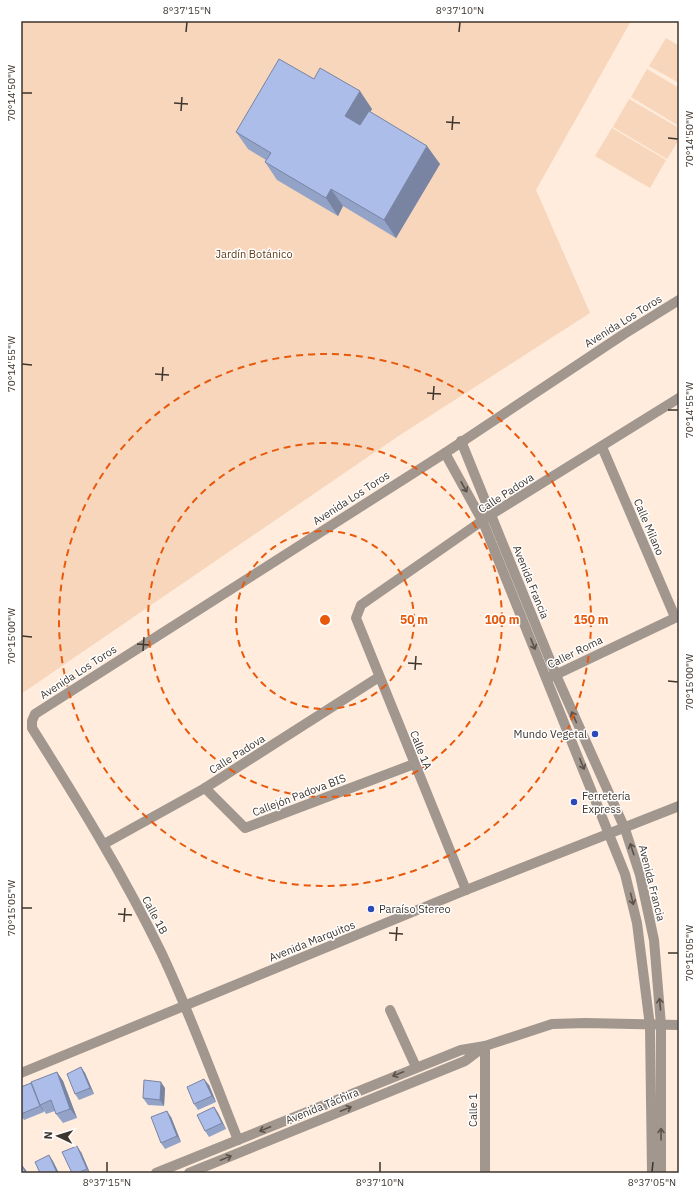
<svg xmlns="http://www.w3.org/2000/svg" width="700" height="1194" font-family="'IBM Plex Sans',sans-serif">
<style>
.green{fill:#f7d6bb}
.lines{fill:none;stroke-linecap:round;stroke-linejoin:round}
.minor{stroke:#a1978f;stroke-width:10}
.wall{fill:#93a3c8}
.shaded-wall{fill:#7884a2}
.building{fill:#abbde8;stroke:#7884a2}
.oneway{stroke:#5c524a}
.ticks{fill:none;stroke:#3e352d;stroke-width:1.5}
.ring{fill:none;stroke:#e8590c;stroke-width:2;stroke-dasharray:7 5}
.poi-dot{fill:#2d4aba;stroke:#fff;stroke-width:1.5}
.labels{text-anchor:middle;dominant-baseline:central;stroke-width:3;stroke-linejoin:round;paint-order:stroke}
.park-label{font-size:11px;fill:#603913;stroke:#fff}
.street-label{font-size:11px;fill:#3e352d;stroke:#fff}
.poi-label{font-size:11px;fill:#3e352d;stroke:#fff;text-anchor:start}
.centre{fill:#e8590c;stroke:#fff;stroke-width:2}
.ring-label{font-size:12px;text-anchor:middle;font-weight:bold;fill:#e8590c;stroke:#fff;stroke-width:3;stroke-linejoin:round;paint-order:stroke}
.neatline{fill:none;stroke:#3e352d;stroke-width:1.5}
.ticks-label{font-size:10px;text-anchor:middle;fill:#3e352d}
</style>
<rect width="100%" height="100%" fill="#ffecdc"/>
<g class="green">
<polygon points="21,21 631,21 536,190 590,313 397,437 21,694"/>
<polygon points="666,38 679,46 679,83 649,66"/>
<polygon points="647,69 679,88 679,126 631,97"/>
<polygon points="629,99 679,128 679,139 667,159 613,127"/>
<polygon points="612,128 666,160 650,188 595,156"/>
</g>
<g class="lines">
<g class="minor">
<polyline points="461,441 556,675 625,829 640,875 654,940 661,1025 661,1173"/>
<polyline points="602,447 675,617"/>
<polyline points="445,453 483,522 625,874 637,923 650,1026 652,1173"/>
<polyline points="551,677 679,616"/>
<polyline points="205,788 245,828 414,764"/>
<polyline points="104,844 205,788 379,677"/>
<polyline points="466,890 356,618 361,605 492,514 679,398"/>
<polyline points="390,1010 416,1067"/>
<polyline points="21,1073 466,890 679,806"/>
<path d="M 238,1140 C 213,1077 190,1013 161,952 C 123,874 78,801 32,728 L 32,721 L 35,714 L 445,453 L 624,334 L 679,300"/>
<polyline points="156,1173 461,1050 485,1046 465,1061 189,1173"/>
<polyline points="485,1173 485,1046 552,1024 585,1023 679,1025"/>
</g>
</g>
<g class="wall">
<polygon points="314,79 372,109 370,112 440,164 396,238 343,206 338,216 277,180 265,162 266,160 248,149 236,132"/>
<polygon points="81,1067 85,1073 94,1094 79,1100 75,1094"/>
<polygon points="57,1072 63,1081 77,1118 63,1123 56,1114 55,1111 46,1114 43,1109 44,1112 24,1120 21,1116 21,1087 31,1083 33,1086"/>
<polygon points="209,1085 216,1102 198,1110 194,1104"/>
<polygon points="165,1088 164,1106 148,1105 143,1098"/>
<polygon points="214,1107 218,1113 226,1129 209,1137 205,1131"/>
<polygon points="171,1117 181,1142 165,1149 161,1143"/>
<polygon points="81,1152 90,1173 72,1173"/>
</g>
<g class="shaded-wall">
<polygon points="360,91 372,109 357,134 345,116"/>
<polygon points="427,146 440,164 396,238 384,220"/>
<polygon points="331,189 343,206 338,216 326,198"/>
<polygon points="81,1067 85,1073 94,1094 90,1088"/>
<polygon points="57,1072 63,1081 77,1118 70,1109"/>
<polygon points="204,1079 209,1085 216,1102 212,1096"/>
<polygon points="161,1082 165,1088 164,1106 160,1100"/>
<polygon points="31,1083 35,1089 40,1105 43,1109 44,1112 40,1106"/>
<polygon points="214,1107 218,1113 226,1129 222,1123"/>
<polygon points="167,1111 171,1117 181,1142 177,1136"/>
<polygon points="77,1146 81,1152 90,1173 87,1169"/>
<polygon points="49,1155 53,1161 59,1173 57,1173"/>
<polygon points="21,1164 26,1170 27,1173 26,1173"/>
</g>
<g class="building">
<polygon points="279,59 314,79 320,68 360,91 345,116 360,125 369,111 427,146 384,220 331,189 326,198 265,162 271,153 236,132"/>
<polygon points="81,1067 90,1088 75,1094 67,1074"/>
<polygon points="57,1072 70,1109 56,1114 51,1100 40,1105 31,1082"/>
<polygon points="204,1079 212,1096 194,1104 187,1087"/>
<polygon points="144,1080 161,1082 160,1100 143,1098"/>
<polygon points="31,1083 40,1106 21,1114 21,1087"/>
<polygon points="214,1107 222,1123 205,1131 197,1115"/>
<polygon points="167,1111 177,1136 161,1143 151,1117"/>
<polygon points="77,1146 87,1169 77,1173 72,1173 62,1152"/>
<polygon points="49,1155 57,1173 40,1173 35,1162"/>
<polygon points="21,1164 26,1173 21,1173"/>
</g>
<defs><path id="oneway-shaft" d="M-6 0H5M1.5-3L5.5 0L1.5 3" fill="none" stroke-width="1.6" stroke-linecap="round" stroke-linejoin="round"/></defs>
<g class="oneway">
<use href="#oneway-shaft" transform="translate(464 487) rotate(61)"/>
<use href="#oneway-shaft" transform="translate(533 644) rotate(68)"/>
<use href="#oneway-shaft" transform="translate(574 717) rotate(-114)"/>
<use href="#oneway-shaft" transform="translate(582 764) rotate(68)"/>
<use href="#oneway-shaft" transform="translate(632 849) rotate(-108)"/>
<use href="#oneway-shaft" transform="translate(632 899) rotate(76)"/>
<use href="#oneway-shaft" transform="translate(660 1004) rotate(-95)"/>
<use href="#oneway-shaft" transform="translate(398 1074) rotate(158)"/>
<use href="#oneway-shaft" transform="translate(346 1109) rotate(-22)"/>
<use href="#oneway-shaft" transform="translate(265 1129) rotate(158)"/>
<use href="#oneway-shaft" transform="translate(661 1134) rotate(-90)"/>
<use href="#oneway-shaft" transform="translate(226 1158) rotate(-22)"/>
</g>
<path class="ticks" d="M 186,32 L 187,22M 459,32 L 460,22M 22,93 L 32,93M 174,103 L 188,104M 181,111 L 182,97M 446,122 L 460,123M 452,130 L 453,116M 668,138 L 678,139M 22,364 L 32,365M 155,374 L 169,375M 162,381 L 163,367M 427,393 L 441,394M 433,400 L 434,386M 668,410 L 678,410M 22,636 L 32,637M 137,644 L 150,645M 143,651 L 144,637M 408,663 L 422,664M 415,670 L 416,656M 668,681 L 678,682M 22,908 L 32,908M 118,914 L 132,915M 124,922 L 125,908M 389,933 L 403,934M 396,941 L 397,927M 668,953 L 678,953M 107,1172 L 107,1162M 380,1172 L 380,1162M 652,1172 L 653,1162"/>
<g class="ring">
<circle cx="325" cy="620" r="89"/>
<circle cx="325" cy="620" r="177"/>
<circle cx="325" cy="620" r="266"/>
</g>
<g class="poi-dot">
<circle cx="595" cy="734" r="4"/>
<circle cx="574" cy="802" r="4"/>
<circle cx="371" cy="909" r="4"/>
</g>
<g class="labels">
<g class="park-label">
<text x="254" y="254">Jardín Botánico</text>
</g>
<g class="street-label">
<text transform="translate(623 321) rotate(-32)">Avenida Los Toros</text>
<text transform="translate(506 493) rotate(-33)">Calle Padova</text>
<text transform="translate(351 498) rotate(-33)">Avenida Los Toros</text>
<text transform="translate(649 527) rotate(67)">Calle Milano</text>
<text transform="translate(531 582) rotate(68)">Avenida Francia</text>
<text transform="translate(575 652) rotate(-26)">Caller Roma</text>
<text transform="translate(78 672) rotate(-33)">Avenida Los Toros</text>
<text transform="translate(421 750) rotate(68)">Calle 1A</text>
<text transform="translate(237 754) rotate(-32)">Calle Padova</text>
<text transform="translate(299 795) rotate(-21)">Callejón Padova BIS</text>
<text transform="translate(652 883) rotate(76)">Avenida Francia</text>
<text transform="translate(155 915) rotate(62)">Calle 1B</text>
<text transform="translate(312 941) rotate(-22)">Avenida Marquitos</text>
<text transform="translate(322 1106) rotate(-22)">Avenida Táchira</text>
<text transform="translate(473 1110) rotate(-90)">Calle 1</text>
</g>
<g class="poi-label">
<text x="587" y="734" text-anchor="end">Mundo Vegetal</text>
<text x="582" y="796">Ferretería<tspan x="582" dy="13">Express</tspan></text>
<text x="379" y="909">Paraíso Stereo</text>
</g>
</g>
<circle cx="325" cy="620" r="6" class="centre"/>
<g class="ring-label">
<text x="414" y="624">50 m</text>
<text x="502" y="624">100 m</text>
<text x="591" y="624">150 m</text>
</g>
<rect width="700" height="1194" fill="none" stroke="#ffffff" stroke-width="44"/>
<g transform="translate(58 1136) rotate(274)" stroke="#ffffff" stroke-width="3" paint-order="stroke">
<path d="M0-3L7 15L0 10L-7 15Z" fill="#3e352d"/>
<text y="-6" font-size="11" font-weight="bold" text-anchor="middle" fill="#3e352d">N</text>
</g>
<rect x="22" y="22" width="656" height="1150" class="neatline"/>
<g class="ticks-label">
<text x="187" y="14">8°37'15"N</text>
<text x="460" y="14">8°37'10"N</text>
<text transform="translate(11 93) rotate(-90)" y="4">70°14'50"W</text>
<text transform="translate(689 139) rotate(-90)" y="4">70°14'50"W</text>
<text transform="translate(11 364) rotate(-90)" y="4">70°14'55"W</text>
<text transform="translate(689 410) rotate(-90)" y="4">70°14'55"W</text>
<text transform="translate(11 636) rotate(-90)" y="4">70°15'00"W</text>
<text transform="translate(689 682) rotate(-90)" y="4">70°15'00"W</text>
<text transform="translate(11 908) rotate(-90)" y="4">70°15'05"W</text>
<text transform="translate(689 953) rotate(-90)" y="4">70°15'05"W</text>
<text x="107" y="1186">8°37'15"N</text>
<text x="380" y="1186">8°37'10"N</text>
<text x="652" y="1186">8°37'05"N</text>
</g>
</svg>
